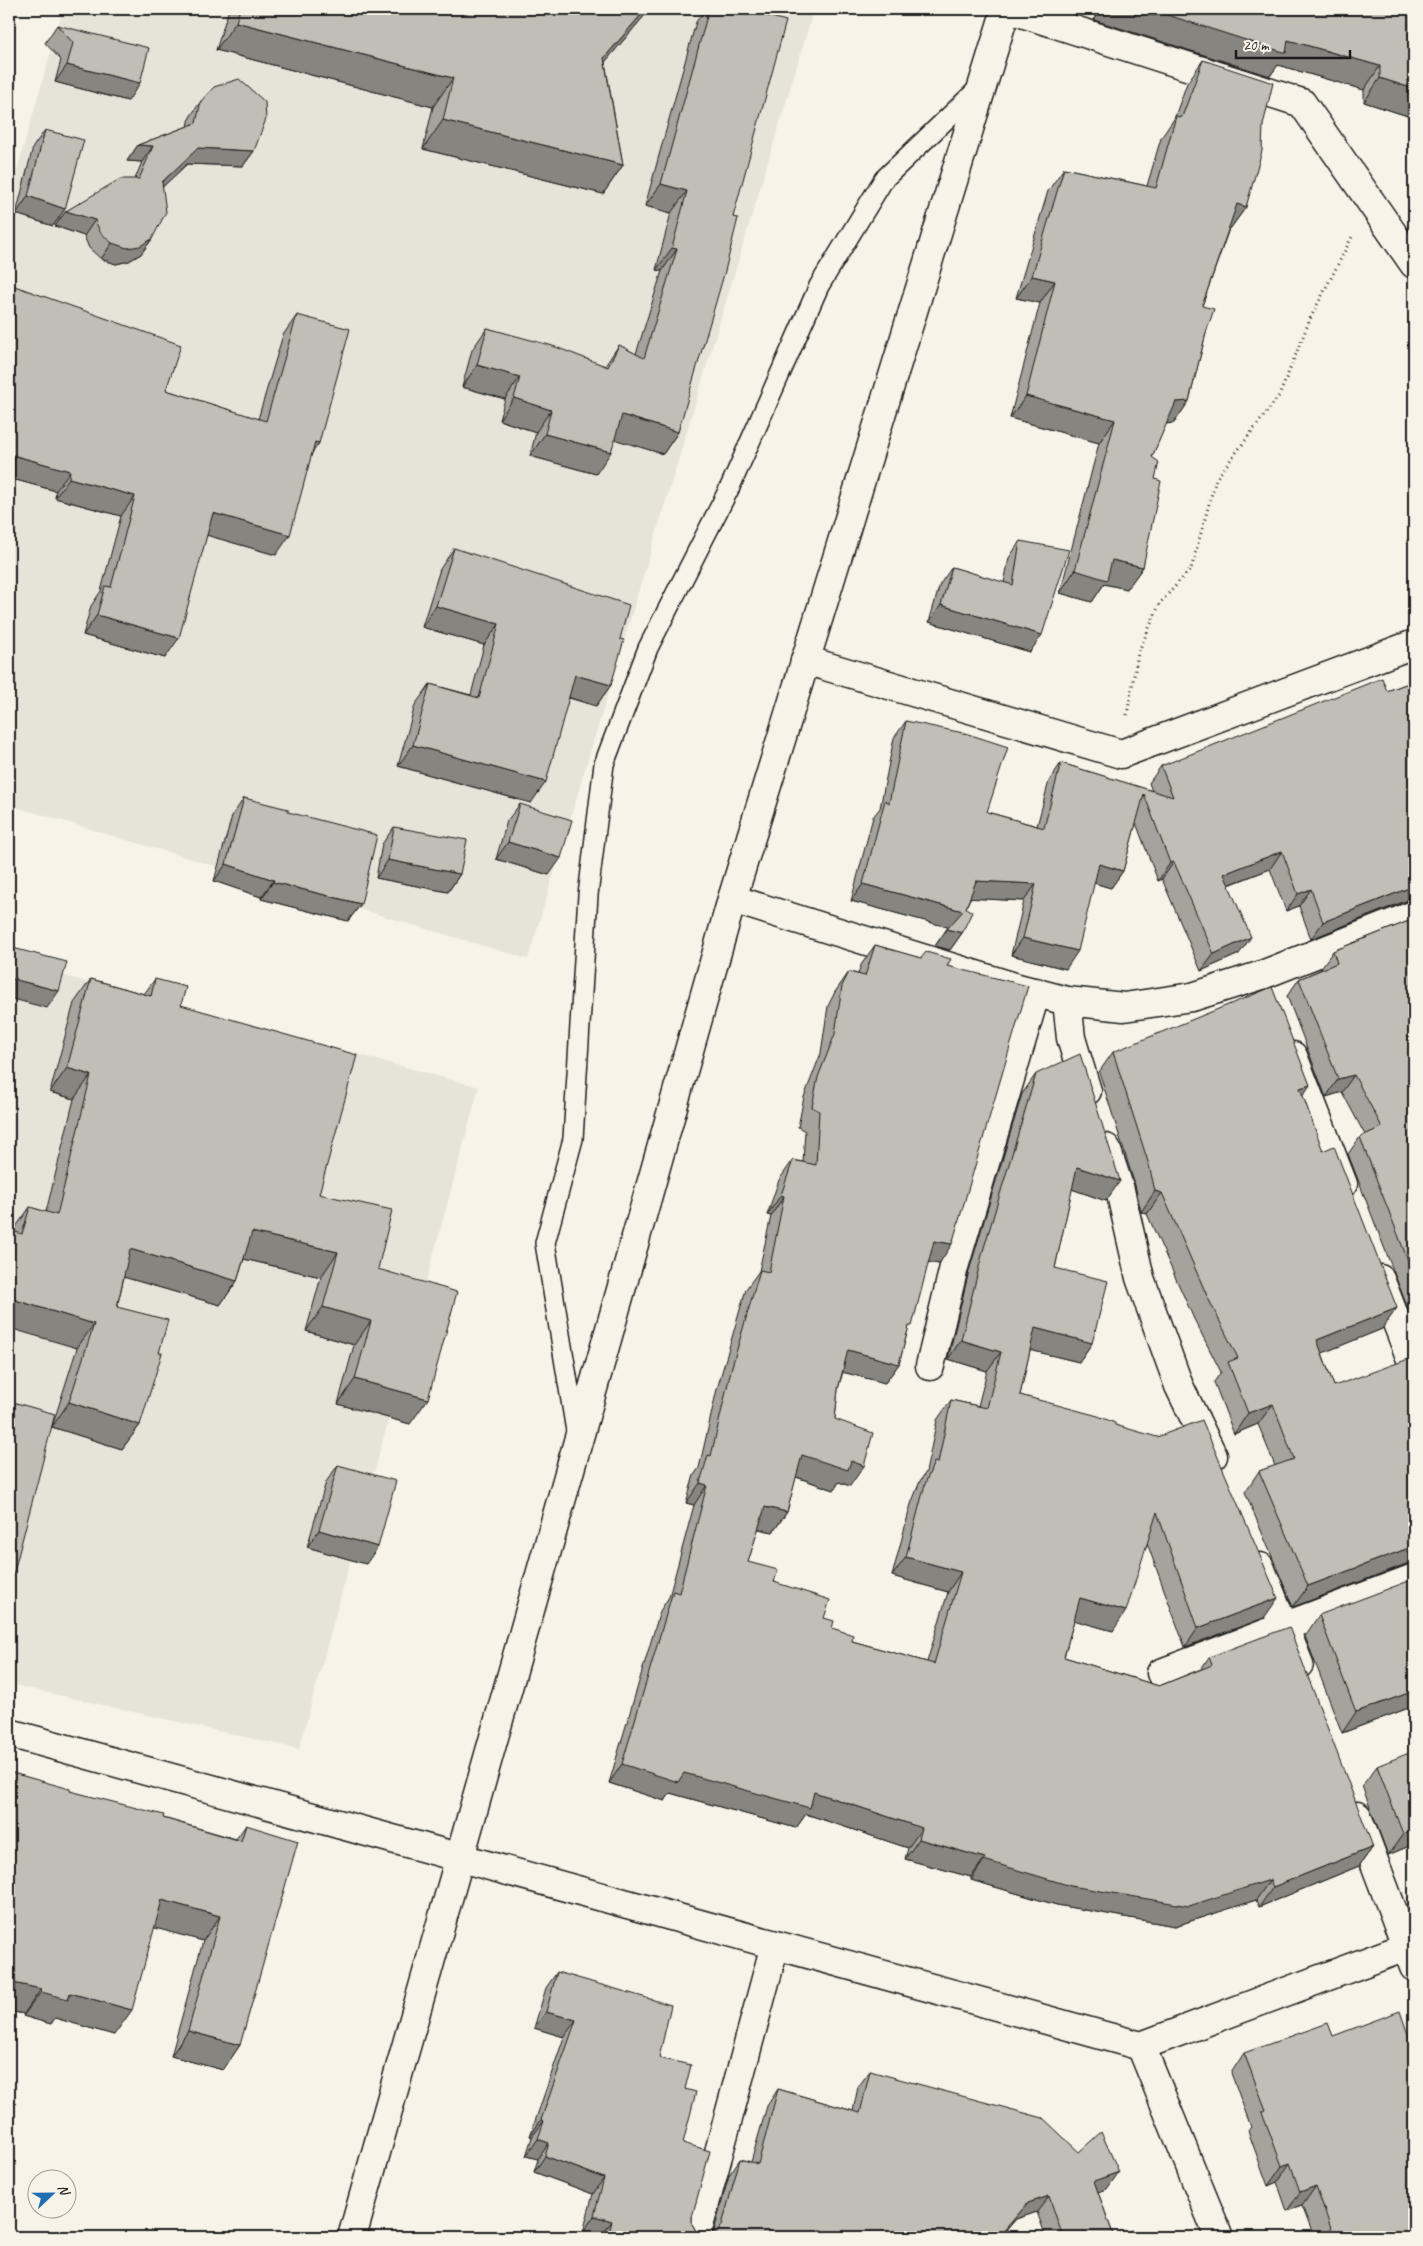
<svg xmlns="http://www.w3.org/2000/svg" width="1423" height="2246" font-family="Caveat,sans-serif">
<style>
.built{fill:#e6e3d9}
.lines{fill:none;stroke-linecap:round;stroke-linejoin:round}
.lane-casing{stroke:#1c1c1c;stroke-width:22}
.street-casing{stroke:#1c1c1c;stroke-width:31}
.secondary-casing{stroke:#1c1c1c;stroke-width:31}
.path{stroke:#1c1c1c;stroke-width:3;stroke-dasharray:1 4;stroke-linecap:butt}
.lane{stroke:#f7f3e8;stroke-width:19}
.street{stroke:#f7f3e8;stroke-width:28}
.secondary{stroke:#f7f3e8;stroke-width:28}
.wall{fill:#a5a39c;stroke:#1c1c1c}
.shaded-wall{fill:#86857f;stroke:#1c1c1c}
.building{fill:#c0beb5;stroke:#1c1c1c}
</style>
<rect width="100%" height="100%" fill="#f7f3e8"/>
<filter id="ink" filterUnits="userSpaceOnUse"><feTurbulence type="fractalNoise" baseFrequency=".02" numOctaves="2"/><feDisplacementMap in="SourceGraphic" scale="10" xChannelSelector="R" yChannelSelector="G"/><feConvolveMatrix kernelMatrix="1 2 1 2 8 2 1 2 1" color-interpolation-filters="sRGB"/></filter>
<g filter="url(#ink)">
<g class="built">
<polygon points="63,9 814,9 528,959 9,805 9,198"/>
<polygon points="9,961 479,1087 299,1749 9,1684"/>
</g>
<g class="lines">
<defs>
<polyline id="lane" points="577,1437 545,1243 573,1139 588,895 604,764 648,648 730,487 819,286 884,179 981,86"/>
<g id="street">
<polyline points="1009,9 1302,103 1414,264"/>
<polyline points="805,660 1121,754 1414,644"/>
<polyline points="732,899 1018,988 1067,1001 1124,1007 1192,997 1262,975 1414,915"/>
<polyline points="1067,1001 1071,1038 1087,1091"/>
<polyline points="1293,1056 1343,1184"/>
<polyline points="1106,1148 1120,1190 1140,1278 1179,1386 1213,1456"/>
<polyline points="1380,1279 1414,1367"/>
<polyline points="930,1366 954,1267 1036,992"/>
<polyline points="1260,1567 1299,1664"/>
<polyline points="1161,1673 1414,1578"/>
<polyline points="9,1733 1141,2046 1414,1944"/>
<polyline points="1357,1816 1414,1967"/>
<polyline points="1141,2046 1219,2237"/>
<polyline points="696,2237 775,1945"/>
</g>
<polyline id="secondary" points="352,2237 732,899 1006,9"/>
</defs>
<use href="#lane" class="lane-casing"/>
<use href="#street" class="street-casing"/>
<use href="#secondary" class="secondary-casing"/>
<polyline class="path" points="1127,715 1138,653 1160,603 1191,569 1216,479 1279,396 1311,317 1353,235"/>
<use href="#lane" class="lane"/>
<use href="#street" class="street"/>
<use href="#secondary" class="secondary"/>
</g>
<g class="wall">
<polygon points="229,9 650,9 605,62 623,165 603,194 423,149 433,107 216,50"/>
<polygon points="705,9 742,9 733,217 678,432 663,454 615,439 596,474 530,456 536,432 499,420 505,399 462,387 472,350 487,328 605,366 619,345 636,354 662,271 656,270 671,213 645,206 696,22"/>
<polygon points="1097,9 1414,9 1414,118 1364,102 1364,90 1278,65 1270,76 1094,20"/>
<polygon points="57,25 128,101 55,82 61,60 45,43"/>
<polygon points="1203,60 1263,125 1246,207 1230,229 1229,229 1202,306 1206,333 1189,401 1174,423 1166,424 1152,457 1155,479 1143,567 1127,589 1104,584 1092,602 1060,593 1099,443 1010,418 1040,303 1016,298 1048,191 1064,168 1147,186 1161,138 1174,119 1187,83"/>
<polygon points="201,101 254,151 243,166 187,164 162,187 152,239 141,254 129,261 116,264 101,259 89,248 84,236 55,226 66,211 135,179 142,162 127,161 138,145 188,126 190,117"/>
<polygon points="45,130 65,209 53,226 16,214 33,147"/>
<polygon points="9,284 166,390 258,419 283,335 297,315 319,443 312,453 276,555 207,535 165,658 83,635 91,606 101,591 121,516 55,498 56,491 9,478"/>
<polygon points="1020,541 1030,652 929,622 940,584 952,567 1004,583 1009,558"/>
<polygon points="454,548 620,639 611,685 596,706 569,698 531,803 398,766 415,705 430,684 471,695 484,645 422,627 440,569"/>
<polygon points="1414,681 1414,900 1408,900 1311,939 1299,906 1286,911 1270,869 1229,885 1239,954 1201,971 1162,879 1158,881 1136,823 1123,871 1111,888 1094,883 1066,969 1011,955 1024,901 970,898 966,908 962,933 950,950 935,946 948,927 851,901 873,817 880,808 894,738 906,721 987,812 1037,826 1049,781 1061,763 1152,791 1149,783 1161,766 1387,691"/>
<polygon points="244,798 288,812 361,904 348,921 261,899 261,897 214,881 232,816"/>
<polygon points="520,804 549,875 496,859 507,821"/>
<polygon points="394,827 460,874 448,892 376,878 382,844"/>
<polygon points="1414,919 1414,1312 1410,1314 1348,1154 1360,1137 1365,1135 1342,1092 1326,1097 1287,996 1299,979 1322,969 1321,968 1333,951"/>
<polygon points="875,945 947,966 939,1264 928,1262 907,1333 899,1364 885,1383 843,1372 838,1389 835,1419 850,1486 839,1482 834,1490 796,1477 787,1512 773,1532 758,1529 748,1562 824,1618 832,1628 852,1641 927,1662 948,1592 892,1576 911,1504 920,1481 926,1472 937,1420 951,1400 978,1406 987,1371 948,1359 969,1271 1022,1094 1036,1074 1106,1201 1072,1189 1055,1268 1092,1343 1079,1362 1030,1350 1020,1395 1115,1425 1264,1618 1185,1647 1147,1543 1113,1631 1074,1620 1064,1657 1159,1686 1201,1669 1209,1657 1373,1847 1359,1866 1259,1907 1256,1900 1175,1926 1057,1905 971,1880 971,1877 905,1859 908,1848 806,1814 796,1828 670,1793 665,1801 609,1783 660,1611 669,1597 694,1505 686,1503 694,1475 699,1468 717,1389 746,1289 759,1271 771,1216 767,1215 779,1180 793,1160 803,1162 805,1131 798,1127 804,1097 821,1053 828,1006 835,992 849,972 858,974 861,965"/>
<polygon points="91,979 144,994 155,979 181,1005 319,1194 378,1269 410,1424 338,1404 354,1345 306,1331 321,1277 244,1259 237,1281 220,1305 124,1277 117,1307 140,1425 122,1449 52,1427 77,1348 13,1231 30,1207 46,1212 74,1099 50,1092 74,1003"/>
<polygon points="1113,1052 1303,1096 1382,1329 1322,1353 1334,1386 1409,1563 1293,1607 1245,1492 1259,1471 1275,1466 1258,1424 1234,1434 1214,1382 1221,1372 1194,1319 1147,1214 1141,1212 1135,1185 1099,1072"/>
<polygon points="338,1465 366,1564 307,1547 326,1482"/>
<polygon points="1319,1615 1414,1706 1342,1733 1305,1636"/>
<polygon points="1377,1766 1414,1844 1388,1855 1362,1786"/>
<polygon points="9,1772 70,1791 236,1839 246,1825 240,2045 223,2070 171,2056 203,1941 154,1927 114,2035 55,2018 51,2024 23,2016 24,2014 9,2011"/>
<polygon points="557,1972 659,2058 685,2089 683,2143 692,2217 692,2224 696,2231 703,2236 713,2235 729,2175 740,2159 751,2162 767,2106 778,2089 853,2111 858,2087 870,2071 1107,2189 1098,2192 1114,2237 1136,2237 1046,2237 1037,2212 1016,2219 1001,2236 1002,2237 601,2237 583,2232 593,2194 534,2172 538,2159 526,2156 532,2137 530,2136 564,2037 534,2028 546,1988"/>
<polygon points="1244,2053 1414,2237 1314,2237 1302,2206 1287,2211 1277,2182 1268,2186 1248,2131 1251,2127 1231,2073"/>
</g>
<g class="shaded-wall">
<polygon points="646,9 650,9 584,87 604,58"/>
<polygon points="1102,9 1149,9 1288,40 1380,66 1364,90 1278,65 1270,76 1094,20"/>
<polygon points="236,22 453,78 433,107 216,50"/>
<polygon points="67,65 140,83 128,101 55,82"/>
<polygon points="1380,78 1414,89 1414,118 1364,102"/>
<polygon points="443,120 623,165 603,194 423,149"/>
<polygon points="138,145 153,146 142,162 127,161"/>
<polygon points="198,148 254,151 243,166 187,164 151,198 162,182"/>
<polygon points="661,184 687,191 671,213 645,206"/>
<polygon points="28,196 65,209 53,226 16,214"/>
<polygon points="1237,204 1246,207 1230,229 1222,227"/>
<polygon points="66,211 95,220 84,236 55,226"/>
<polygon points="152,239 141,254 129,261 116,264 101,259 112,243"/>
<polygon points="672,248 677,249 662,271 656,270"/>
<polygon points="1032,276 1055,281 1040,303 1016,298"/>
<polygon points="477,365 520,377 505,399 462,387"/>
<polygon points="1026,396 1115,420 1099,443 1010,418"/>
<polygon points="514,398 551,410 536,432 499,420"/>
<polygon points="1189,401 1174,423 1160,424 1176,402"/>
<polygon points="622,415 678,432 663,454 607,437"/>
<polygon points="545,434 611,452 596,474 530,456"/>
<polygon points="315,442 319,443 305,463"/>
<polygon points="9,454 70,471 56,491 9,478"/>
<polygon points="69,478 135,496 121,516 55,498"/>
<polygon points="213,513 290,535 276,555 199,533"/>
<polygon points="1112,560 1143,567 1127,589 1104,584 1092,602 1060,593 1075,570"/>
<polygon points="941,605 1042,635 1030,652 929,622"/>
<polygon points="436,606 499,624 484,645 422,627"/>
<polygon points="97,615 179,638 165,658 83,635"/>
<polygon points="575,675 611,685 596,706 561,695"/>
<polygon points="413,745 546,782 531,803 398,766"/>
<polygon points="508,842 561,858 549,875 496,859"/>
<polygon points="1282,851 1270,869 1212,891 1224,874"/>
<polygon points="388,860 460,874 448,892 376,878"/>
<polygon points="1174,862 1162,879 1158,881 1170,863"/>
<polygon points="226,864 274,880 261,897 214,881"/>
<polygon points="1099,864 1123,871 1111,888 1087,881"/>
<polygon points="976,881 1036,884 1024,901 964,898"/>
<polygon points="273,882 361,904 348,921 261,899"/>
<polygon points="863,884 963,911 951,928 851,901"/>
<polygon points="1414,886 1414,900 1408,900 1311,939 1323,922"/>
<polygon points="1311,889 1299,906 1286,911 1298,894"/>
<polygon points="947,929 962,933 950,950 935,946"/>
<polygon points="1251,937 1239,954 1201,971 1214,954"/>
<polygon points="1023,938 1078,951 1066,969 1011,955"/>
<polygon points="9,978 59,991 47,1008 9,998"/>
<polygon points="67,1068 91,1075 74,1099 50,1092"/>
<polygon points="1354,1075 1342,1092 1326,1097 1338,1079"/>
<polygon points="1310,1085 1296,1106 1300,1088"/>
<polygon points="1077,1167 1120,1181 1106,1201 1063,1186"/>
<polygon points="1155,1191 1162,1193 1147,1214 1141,1212"/>
<polygon points="781,1195 784,1196 771,1216 767,1215"/>
<polygon points="252,1232 338,1252 321,1277 235,1257"/>
<polygon points="934,1241 952,1244 939,1264 920,1261"/>
<polygon points="130,1249 237,1281 220,1305 113,1274"/>
<polygon points="9,1298 94,1324 77,1348 9,1328"/>
<polygon points="323,1307 371,1321 354,1345 306,1331"/>
<polygon points="1397,1308 1382,1329 1303,1361 1317,1340"/>
<polygon points="1414,1308 1414,1312 1410,1314"/>
<polygon points="1035,1328 1092,1343 1079,1362 1021,1348"/>
<polygon points="961,1340 1001,1352 987,1371 948,1359"/>
<polygon points="848,1350 899,1364 885,1383 834,1370"/>
<polygon points="355,1379 428,1399 410,1424 338,1404"/>
<polygon points="69,1402 140,1425 122,1449 52,1427"/>
<polygon points="1273,1404 1258,1424 1234,1434 1248,1413"/>
<polygon points="802,1455 851,1461 864,1466 850,1486 839,1482 834,1490 788,1474"/>
<polygon points="700,1483 707,1485 694,1505 686,1503"/>
<polygon points="765,1507 787,1512 773,1532 751,1527"/>
<polygon points="319,1530 378,1547 366,1564 307,1547"/>
<polygon points="1414,1546 1414,1563 1409,1563 1293,1607 1308,1586"/>
<polygon points="906,1557 961,1572 948,1592 892,1576"/>
<polygon points="1080,1598 1126,1611 1113,1631 1066,1618"/>
<polygon points="1278,1598 1264,1618 1185,1647 1198,1628"/>
<polygon points="1414,1691 1414,1706 1342,1733 1356,1712"/>
<polygon points="622,1764 814,1792 922,1828 908,1848 806,1814 796,1828 670,1793 665,1801 609,1783"/>
<polygon points="1414,1829 1414,1844 1388,1855 1403,1834"/>
<polygon points="919,1839 985,1858 971,1877 905,1859"/>
<polygon points="1373,1847 1359,1866 1259,1907 1273,1887"/>
<polygon points="984,1860 1270,1880 1256,1900 1175,1926 1057,1905 971,1880"/>
<polygon points="162,1900 220,1916 203,1941 144,1925"/>
<polygon points="9,1982 41,1989 24,2014 9,2011"/>
<polygon points="41,1992 70,1993 132,2010 114,2035 55,2018 51,2024 23,2016"/>
<polygon points="546,2012 576,2020 564,2037 534,2028"/>
<polygon points="188,2031 240,2045 223,2070 171,2056"/>
<polygon points="541,2120 544,2121 532,2137 530,2136"/>
<polygon points="538,2139 549,2143 538,2159 526,2156"/>
<polygon points="545,2156 604,2178 593,2194 534,2172"/>
<polygon points="1290,2163 1277,2182 1268,2186 1282,2166"/>
<polygon points="1119,2172 1107,2189 1083,2197 1094,2181"/>
<polygon points="1316,2186 1302,2206 1287,2211 1300,2192"/>
<polygon points="1049,2196 1037,2212 1016,2219 1001,2237 1001,2234 1028,2203"/>
<polygon points="594,2216 612,2221 601,2237 583,2232"/>
</g>
<g class="building">
<polygon points="240,9 646,9 604,58 623,165 443,120 453,78 236,22"/>
<polygon points="709,9 742,9 786,21 733,217 738,218 725,271 678,432 622,415 611,452 545,434 551,410 514,398 520,377 477,365 487,328 553,346 608,367 619,345 644,358 677,249 672,248 687,191 661,184"/>
<polygon points="1149,9 1414,9 1414,89 1380,78 1380,66 1288,40 1286,53"/>
<polygon points="57,25 149,48 140,83 67,65 73,43"/>
<polygon points="1203,60 1273,83 1263,125 1262,151 1246,207 1237,204 1202,306 1214,309 1206,333 1189,401 1176,402 1152,457 1159,462 1155,479 1161,481 1143,567 1112,560 1107,580 1075,570 1115,420 1026,396 1055,281 1032,276 1064,168 1156,188 1176,116 1182,117"/>
<polygon points="239,79 265,102 266,119 254,151 198,148 162,182 166,212 152,239 140,246 127,248 112,243 100,232 95,220 66,211 120,179 139,179 153,146 138,145 196,123 201,101 214,87"/>
<polygon points="45,130 84,140 65,209 28,196"/>
<polygon points="9,284 181,345 166,390 266,421 297,315 350,329 319,443 315,442 290,535 213,513 179,638 97,615 105,586 111,587 135,496 69,478 70,471 9,454"/>
<polygon points="1020,541 1069,550 1042,635 941,605 952,567 1013,585"/>
<polygon points="454,548 629,605 620,639 624,640 611,685 575,675 546,782 413,745 430,684 479,698 499,624 436,606"/>
<polygon points="1382,678 1387,691 1414,681 1414,886 1323,922 1311,889 1298,894 1282,851 1224,874 1251,937 1214,954 1174,862 1170,863 1144,794 1123,871 1099,864 1078,951 1023,938 1036,884 976,881 966,908 972,912 962,933 947,929 963,911 863,884 885,800 889,803 906,721 968,734 1008,747 987,812 1044,828 1061,763 1173,797 1161,766"/>
<polygon points="244,798 288,809 288,812 377,835 361,904 273,882 274,880 226,864"/>
<polygon points="520,804 572,820 561,858 508,842"/>
<polygon points="394,827 467,840 460,874 388,860"/>
<polygon points="1414,919 1414,1276 1360,1137 1382,1127 1354,1075 1338,1079 1299,979 1337,963 1333,951"/>
<polygon points="875,945 921,958 926,952 951,959 947,966 1028,986 952,1244 934,1241 912,1326 909,1326 899,1364 848,1350 838,1389 835,1419 873,1433 864,1466 851,1461 848,1470 802,1455 787,1512 765,1507 748,1562 778,1570 774,1582 830,1600 824,1618 834,1621 832,1628 853,1635 852,1641 934,1664 961,1572 906,1557 925,1484 934,1462 938,1463 951,1400 987,1408 1001,1352 961,1340 983,1251 1036,1074 1080,1054 1120,1181 1077,1167 1055,1268 1108,1281 1092,1343 1035,1328 1020,1395 1098,1416 1115,1423 1115,1425 1157,1437 1202,1420 1278,1598 1198,1628 1157,1512 1126,1611 1080,1598 1064,1657 1159,1686 1212,1665 1209,1657 1289,1627 1373,1847 1273,1887 1270,1880 1189,1906 1071,1886 984,1860 985,1858 919,1839 922,1828 814,1792 810,1808 684,1773 678,1782 622,1764 673,1591 679,1593 707,1485 700,1483 708,1455 711,1456 731,1370 760,1270 769,1272 784,1196 781,1195 793,1160 816,1165 819,1111 812,1107 818,1077 835,1034 842,986 849,972 865,976"/>
<polygon points="9,947 67,962 59,991 9,978"/>
<polygon points="91,979 151,996 155,979 186,987 181,1005 357,1055 319,1194 392,1210 378,1269 457,1292 428,1399 355,1379 371,1321 323,1307 338,1252 252,1232 237,1281 130,1249 117,1307 168,1320 159,1353 162,1353 140,1425 69,1402 94,1324 9,1298 9,1230 22,1234 30,1207 57,1215 91,1075 67,1068"/>
<polygon points="1272,987 1310,1085 1300,1088 1323,1151 1334,1146 1397,1308 1317,1340 1334,1386 1414,1357 1414,1546 1308,1586 1259,1471 1294,1459 1273,1404 1248,1413 1228,1362 1238,1358 1208,1298 1162,1193 1155,1191 1149,1165 1113,1052"/>
<polygon points="9,1401 55,1414 9,1591"/>
<polygon points="338,1465 396,1481 378,1547 319,1530"/>
<polygon points="1414,1579 1414,1691 1356,1712 1319,1615"/>
<polygon points="1414,1751 1414,1829 1403,1834 1377,1766"/>
<polygon points="9,1772 70,1789 70,1791 164,1815 163,1818 241,1841 246,1825 298,1841 240,2045 188,2031 220,1916 162,1900 132,2010 70,1993 68,1999 41,1992 41,1989 9,1982"/>
<polygon points="557,1972 671,2005 659,2058 691,2065 685,2089 696,2092 683,2143 710,2151 692,2217 692,2224 696,2231 703,2236 712,2236 718,2232 722,2225 740,2159 758,2164 778,2089 860,2113 870,2071 1043,2118 1079,2152 1101,2132 1119,2172 1094,2181 1114,2237 1133,2230 1136,2237 1063,2237 1049,2196 1028,2203 1001,2234 1002,2237 608,2237 612,2221 594,2216 604,2178 545,2156 549,2143 538,2139 544,2121 541,2120 576,2020 546,2012"/>
<polygon points="1400,2011 1414,2052 1414,2237 1334,2237 1316,2186 1300,2192 1290,2163 1282,2166 1262,2112 1266,2110 1244,2053 1328,2023 1333,2036"/>
</g>
</g>
<rect width="1423" height="2246" fill="none" stroke="#f7f3e8" stroke-width="30"/>
<rect x="15" y="15" width="1393" height="2216" fill="none" stroke="#1c1c1c" stroke-width="2" filter="url(#ink)"/>
<g transform="translate(52 2194) rotate(68)"><circle r="24" fill="#f7f3e8" stroke="#9f9d96"/>
<path d="M0-4L9 19L0 12L-9 19Z" fill="#1f6fb2"/>
<text y="-8" font-size="14" font-weight="bold" text-anchor="middle" fill="#1c1c1c">N</text>
</g>
<path d="M1236 50v8h114v-8" fill="none" stroke="#1c1c1c" stroke-width="2.5"/>
<text x="1243" y="50" font-size="15" fill="#1c1c1c" stroke="#f7f3e8" stroke-width="4" paint-order="stroke">20 m</text>
</svg>
